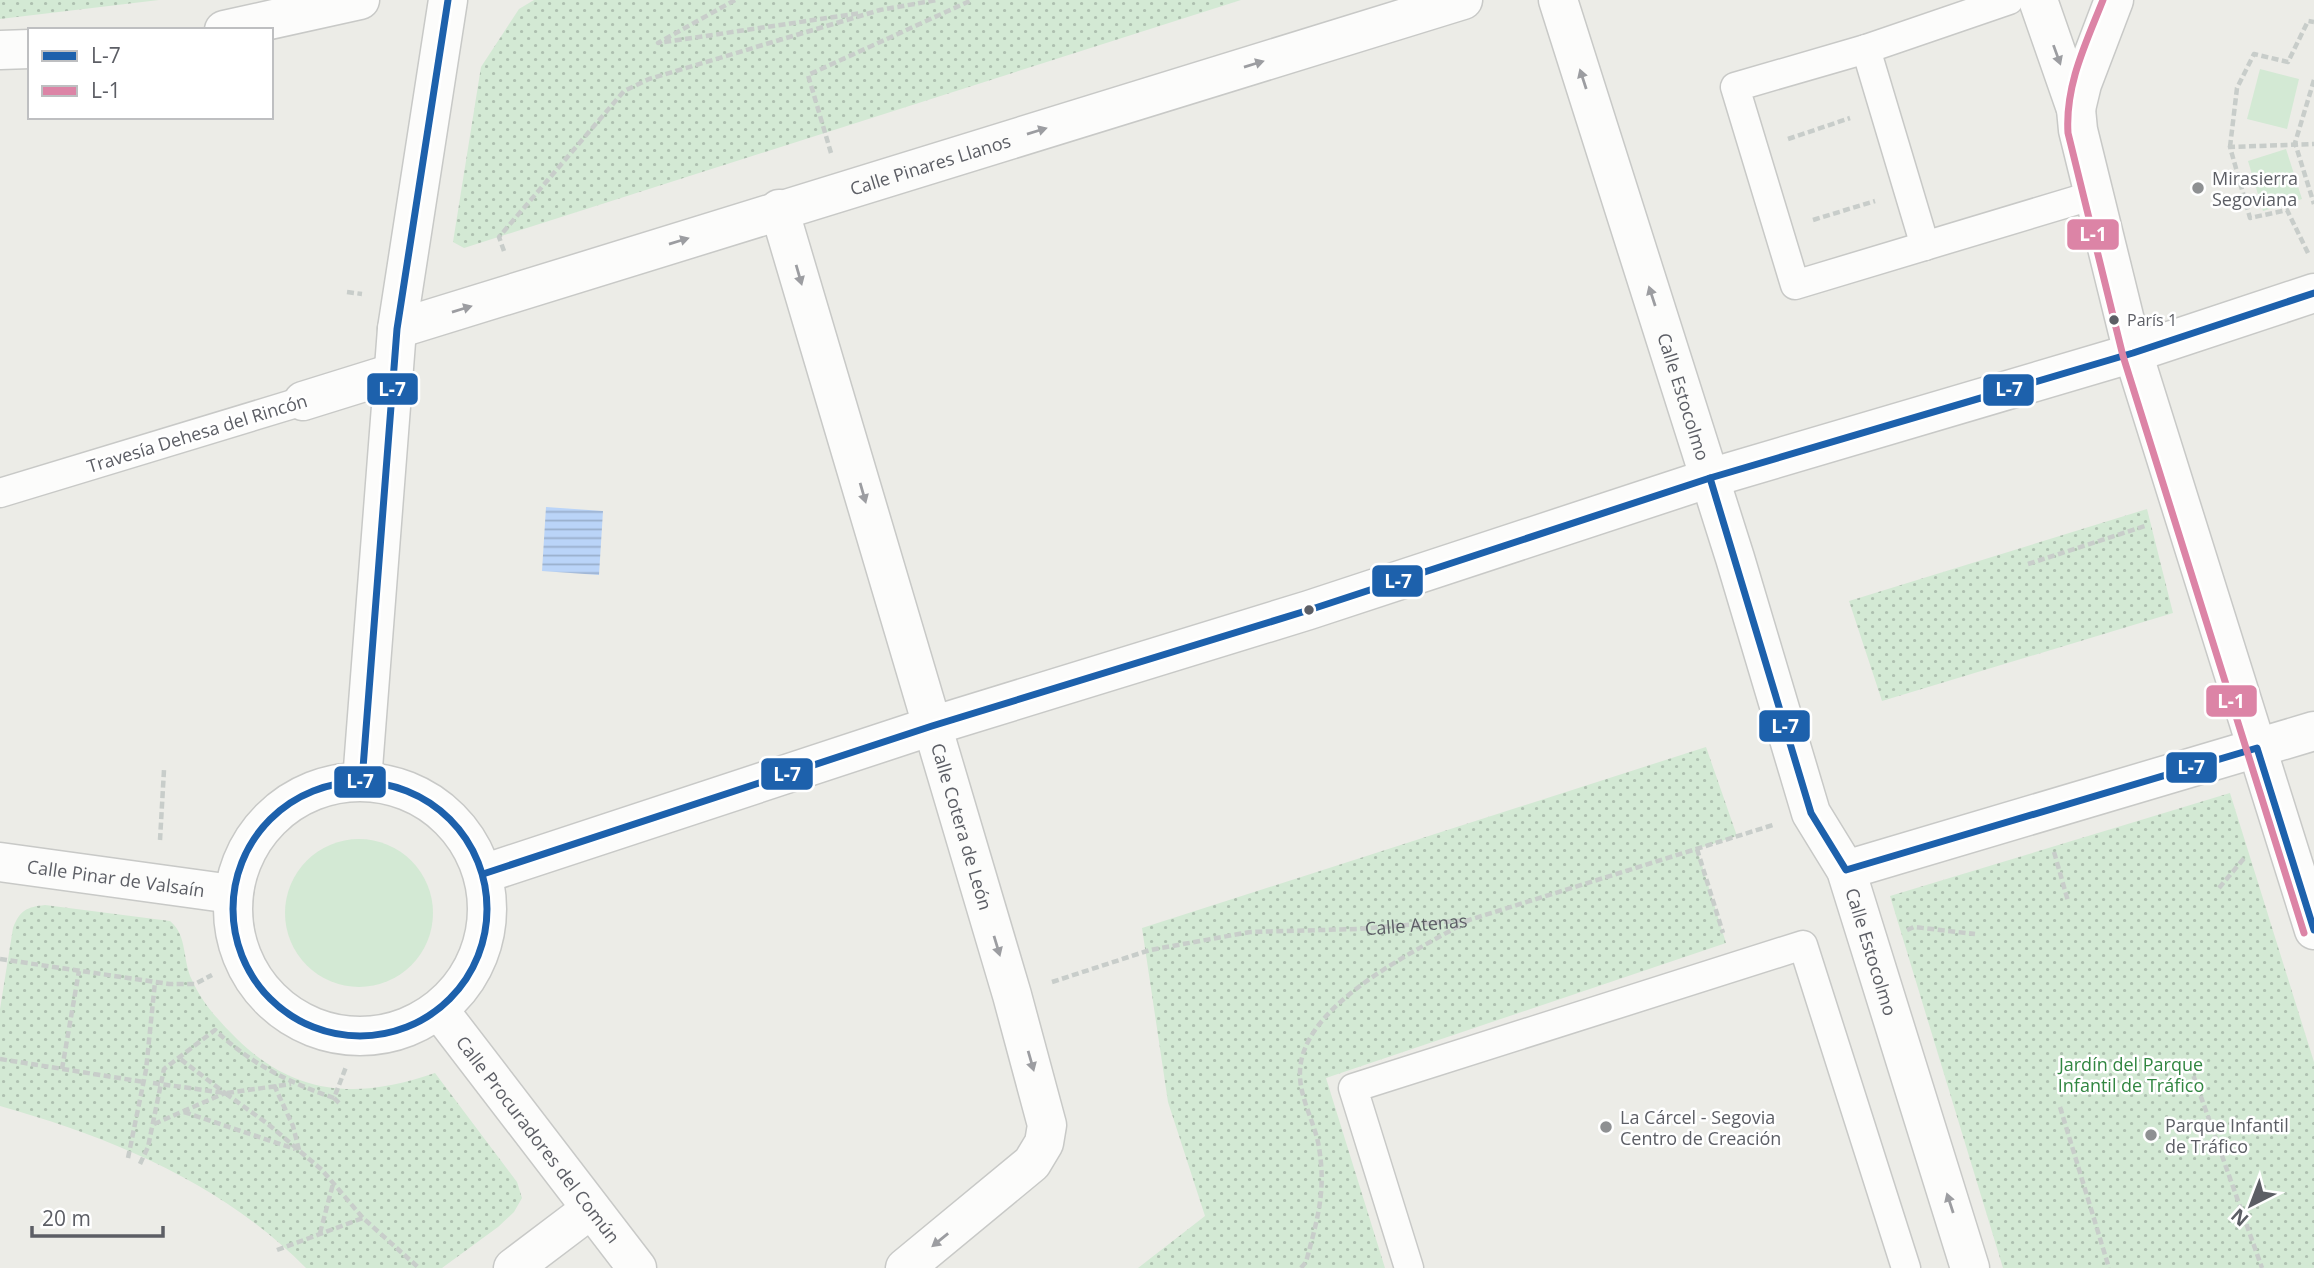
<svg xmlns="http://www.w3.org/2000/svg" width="2314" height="1268" font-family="'Open Sans',sans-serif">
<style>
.green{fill:#d3e9d4}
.park{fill:url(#park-dots)}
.water{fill:url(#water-rules)}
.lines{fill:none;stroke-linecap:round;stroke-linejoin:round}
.pedestrian-casing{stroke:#c8c9c7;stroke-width:31}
.minor-casing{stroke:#c8c9c7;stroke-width:41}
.tertiary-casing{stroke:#c8c9c7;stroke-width:41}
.path{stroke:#c8cdca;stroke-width:4.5;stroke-dasharray:7 3.5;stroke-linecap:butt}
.pedestrian{stroke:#fcfcfb;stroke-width:28}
.minor{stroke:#fcfcfb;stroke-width:38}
.tertiary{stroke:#fcfcfb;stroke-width:38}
.bus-1-casing{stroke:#fff;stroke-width:12}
.bus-2-casing{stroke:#fff;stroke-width:12}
.bus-1{stroke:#1d61ac;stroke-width:7}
.bus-2{stroke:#dc84a6;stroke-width:7}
.oneway{fill:#9c9da1}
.poi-dot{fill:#8e9092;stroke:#fff;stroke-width:2.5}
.bus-dot{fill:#5c5e65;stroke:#fff;stroke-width:2.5}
.labels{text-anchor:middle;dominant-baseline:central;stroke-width:5;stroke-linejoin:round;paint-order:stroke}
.bus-label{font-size:16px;fill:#5c5e65;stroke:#fff;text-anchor:start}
.street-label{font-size:18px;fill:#5c5e65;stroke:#fff}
.poi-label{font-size:18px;fill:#5c5e65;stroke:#fff;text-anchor:start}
.park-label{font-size:18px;fill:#318641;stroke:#fff}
.line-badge{stroke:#fff;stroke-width:2.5}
.badge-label{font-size:19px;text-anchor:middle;font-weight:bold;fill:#fff}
</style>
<defs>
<pattern id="park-dots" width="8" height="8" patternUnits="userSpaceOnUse" patternTransform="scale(1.75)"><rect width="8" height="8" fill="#d3e9d4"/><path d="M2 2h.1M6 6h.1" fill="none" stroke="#aec0b0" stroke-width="1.8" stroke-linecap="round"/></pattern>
<pattern id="water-rules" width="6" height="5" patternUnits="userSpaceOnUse" patternTransform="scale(1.75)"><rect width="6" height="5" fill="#bad4f8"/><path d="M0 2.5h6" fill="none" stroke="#9aafcc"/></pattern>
</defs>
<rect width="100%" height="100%" fill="#ecece7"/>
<g class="green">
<polygon points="2260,69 2299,79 2287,129 2247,119"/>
<polygon points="2286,149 2302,199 2263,211 2248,161"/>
<circle cx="359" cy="913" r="74"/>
</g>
<g class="park">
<polygon points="0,0 159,0 0,19"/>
<polygon points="534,0 1241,0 464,248 453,242 481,67 519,9"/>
<polygon points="2147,509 2173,613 1882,701 1849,601"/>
<polygon points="1706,747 1737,836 1697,849 1726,943 1326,1078 1385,1268 1138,1268 1205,1216 1168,1102 1142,928"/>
<polygon points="2230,793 2314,1062 2314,1268 2003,1268 1890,896"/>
<path d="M 45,905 L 170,921 C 188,936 182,960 192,980 C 202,1003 219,1021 237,1039 C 297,1097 360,1099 435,1073 L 517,1182 L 522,1198 L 514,1212 L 498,1227 L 442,1268 L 306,1268 C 222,1183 113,1138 0,1106 L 0,1009 L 13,928 C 20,910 27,907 45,905 Z"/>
</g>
<polygon class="water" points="546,507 603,511 599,575 542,571"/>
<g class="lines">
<defs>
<g id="pedestrian">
<polyline points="2009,0 1866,49 1735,87 1795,285 2094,195"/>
<polyline points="1866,49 1925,246"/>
<polyline points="0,493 303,401"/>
<polyline points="1409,1268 1353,1088 1803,945 1906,1268"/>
</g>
<g id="minor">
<path id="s2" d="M 1558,0 L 1735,558 L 1811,813 L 1846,870 L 1970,1268"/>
<polyline points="2038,0 2076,109 2078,130 2133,353 2314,930"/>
<polyline points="2076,109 2082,84 2114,0"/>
<path id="s3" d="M 779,209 L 1012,995 L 1047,1125 L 1044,1143 L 1032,1163 L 905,1268"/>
<path id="s4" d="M 397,329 L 1463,0"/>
<polyline points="303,401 393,373"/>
<polyline points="362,781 397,329 448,0"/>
<circle cx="360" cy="909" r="127"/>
<path id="s5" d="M 0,862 L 232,894"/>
<polyline points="1846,870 2314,731"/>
<polyline points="483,874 932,726 1309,610 1710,478 2133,353 2314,293"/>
<path id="s6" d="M 439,1010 L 637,1268"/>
<polyline points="513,1268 591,1209"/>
</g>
<g id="tertiary">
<polyline points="224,30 360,0"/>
<polyline points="0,50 30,49"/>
</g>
</defs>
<use href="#pedestrian" class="pedestrian-casing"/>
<use href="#minor" class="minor-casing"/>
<use href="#tertiary" class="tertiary-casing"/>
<g class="path">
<polyline points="735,0 658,43 861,13"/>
<polyline points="2314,80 2295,143 2314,204"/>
<polyline points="1788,139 1850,118"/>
<polyline points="2230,147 2237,88 2254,54 2288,62 2308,21 2314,22"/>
<polyline points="831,153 808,75 972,0"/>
<polyline points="1813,220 1875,201"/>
<polyline points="504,251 499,237 624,91 649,79 880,10 937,0"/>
<polyline points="2308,253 2287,210 2250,218 2230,147 2314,144"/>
<polyline points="347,292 362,294"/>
<polyline points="2028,564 2145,526"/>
<polyline points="160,840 164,770"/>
<polyline points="1697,849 1723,933"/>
<polyline points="2054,852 2068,901"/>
<polyline points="2219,888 2246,856"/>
<polyline points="1907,930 1914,927 1975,934"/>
<polyline points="0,959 169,984 195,984 212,975"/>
<path id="s1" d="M 1052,982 L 1150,950 L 1250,932 L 1357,929 L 1469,920 L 1773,825"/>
<polyline points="0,1059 144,1082"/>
<polyline points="2190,1066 2262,1268"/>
<polyline points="62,1069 79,971"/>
<polyline points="153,1083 225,1093 268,1124 322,1170 363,1218"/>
<polyline points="274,1085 293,1126 299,1150"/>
<polyline points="227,1093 291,1084"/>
<polyline points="334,1098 341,1105"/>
<polyline points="2060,1107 2109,1268"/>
<polyline points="184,1112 295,1149"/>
<polyline points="154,1124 225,1093 179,1058"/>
<polyline points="128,1158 146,1070 155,982"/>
<path d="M 140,1164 L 148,1147 L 164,1069 L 215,1030 C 251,1064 288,1082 334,1098 L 346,1067"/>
<polyline points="320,1233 333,1184"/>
<polyline points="277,1250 363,1218 419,1268"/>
<path d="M 1301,1268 L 1306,1262 C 1318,1217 1327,1189 1318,1142 C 1313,1120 1300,1097 1300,1075 C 1298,1005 1417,951 1469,920"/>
</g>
<use href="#pedestrian" class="pedestrian"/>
<use href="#minor" class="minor"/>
<use href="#tertiary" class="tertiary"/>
<defs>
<g id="bus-1">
<polyline points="1710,478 1811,813 1846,870 2257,748 2314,930"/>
<polyline points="362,781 397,329 448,0"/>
<circle cx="360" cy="909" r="127"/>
<polyline points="483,874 932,726 1309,610 1710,478 2133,353 2314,293"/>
</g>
<path id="bus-2" d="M 2103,0 C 2086,43 2065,85 2068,133 L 2123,356 L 2304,933"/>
</defs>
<use href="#bus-1" class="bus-1-casing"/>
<use href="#bus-2" class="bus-2-casing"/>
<use href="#bus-1" class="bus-1"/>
<use href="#bus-2" class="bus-2"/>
</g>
<defs><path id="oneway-solid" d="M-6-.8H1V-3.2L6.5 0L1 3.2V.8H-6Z" transform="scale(1.75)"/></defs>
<g class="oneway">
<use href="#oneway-solid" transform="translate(2057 55) rotate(70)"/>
<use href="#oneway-solid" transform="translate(1254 64) rotate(-17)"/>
<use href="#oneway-solid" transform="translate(1583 79) rotate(-108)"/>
<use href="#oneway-solid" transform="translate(1037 131) rotate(-17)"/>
<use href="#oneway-solid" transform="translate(679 241) rotate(-17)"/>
<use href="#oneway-solid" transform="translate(799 275) rotate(74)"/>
<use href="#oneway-solid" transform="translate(1652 296) rotate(-108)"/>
<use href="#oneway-solid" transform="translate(462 309) rotate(-17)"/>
<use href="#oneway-solid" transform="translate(863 493) rotate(74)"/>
<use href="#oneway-solid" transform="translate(997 946) rotate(73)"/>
<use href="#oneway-solid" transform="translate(1031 1061) rotate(74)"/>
<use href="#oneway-solid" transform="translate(1950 1203) rotate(-108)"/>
<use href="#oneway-solid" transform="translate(940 1240) rotate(141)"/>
</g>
<g class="poi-dot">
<circle cx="2198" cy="188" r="7"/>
<circle cx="1606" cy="1127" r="7"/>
<circle cx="2151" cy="1135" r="7"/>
</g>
<g class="bus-dot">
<circle cx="2114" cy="320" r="6"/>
<circle cx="1309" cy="610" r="6"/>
</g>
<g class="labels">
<g class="bus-label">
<text x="2127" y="320">París 1</text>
</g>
<g class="street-label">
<text stroke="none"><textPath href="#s4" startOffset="558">Calle Pinares Llanos</textPath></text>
<text stroke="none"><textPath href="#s2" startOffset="416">Calle Estocolmo</textPath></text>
<text transform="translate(197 433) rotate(-17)">Travesía Dehesa del Rincón</text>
<text stroke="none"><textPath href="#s3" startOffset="644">Calle Cotera de León</textPath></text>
<text stroke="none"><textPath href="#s5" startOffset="117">Calle Pinar de Valsaín</textPath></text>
<text stroke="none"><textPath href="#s1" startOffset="371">Calle Atenas</textPath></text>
<text stroke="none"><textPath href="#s2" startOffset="1004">Calle Estocolmo</textPath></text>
<text stroke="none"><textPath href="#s6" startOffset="163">Calle Procuradores del Común</textPath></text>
</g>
<g class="poi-label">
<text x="2212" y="178">Mirasierra<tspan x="2212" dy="21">Segoviana</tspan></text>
<text x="1620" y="1117">La Cárcel - Segovia<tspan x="1620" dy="21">Centro de Creación</tspan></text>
<text x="2165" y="1125">Parque Infantil<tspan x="2165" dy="21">de Tráfico</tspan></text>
</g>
<g class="park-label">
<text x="2131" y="1064">Jardín del Parque<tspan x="2131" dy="21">Infantil de Tráfico</tspan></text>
</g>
</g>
<g class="line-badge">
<rect x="2066" y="218" width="54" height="33" rx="7" fill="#dc84a6"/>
<rect x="366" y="372" width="53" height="34" rx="7" fill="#1d61ac"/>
<rect x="1982" y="373" width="53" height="34" rx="7" fill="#1d61ac"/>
<rect x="1371" y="564" width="53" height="34" rx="7" fill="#1d61ac"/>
<rect x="2205" y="684" width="53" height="34" rx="7" fill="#dc84a6"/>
<rect x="1758" y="709" width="53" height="34" rx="7" fill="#1d61ac"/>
<rect x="2165" y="751" width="53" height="33" rx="7" fill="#1d61ac"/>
<rect x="760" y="757" width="54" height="34" rx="7" fill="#1d61ac"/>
<rect x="333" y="765" width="54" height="34" rx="7" fill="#1d61ac"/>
</g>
<g class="badge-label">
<text x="2093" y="241">L-1</text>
<text x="392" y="396">L-7</text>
<text x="2009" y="396">L-7</text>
<text x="1398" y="588">L-7</text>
<text x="2231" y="708">L-1</text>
<text x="1785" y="733">L-7</text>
<text x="2191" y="774">L-7</text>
<text x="787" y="781">L-7</text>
<text x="360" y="788">L-7</text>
</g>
<rect x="28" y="28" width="245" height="91" fill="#ffffff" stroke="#bebfc1" stroke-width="2"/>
<rect x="42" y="51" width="35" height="10" fill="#1d61ac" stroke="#bebfc1" stroke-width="2"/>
<text x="91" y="63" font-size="21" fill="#5c5e65">L-7</text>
<rect x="42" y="86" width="35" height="10" fill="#dc84a6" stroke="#bebfc1" stroke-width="2"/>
<text x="91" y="98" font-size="21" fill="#5c5e65">L-1</text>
<g transform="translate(2251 1205) rotate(222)" stroke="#ffffff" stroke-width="5" paint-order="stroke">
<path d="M0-5L12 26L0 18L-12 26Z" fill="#5c5e65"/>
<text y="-10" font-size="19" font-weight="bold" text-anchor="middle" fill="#5c5e65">N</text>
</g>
<path d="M32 1226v10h131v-10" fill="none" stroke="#5c5e65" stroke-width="3.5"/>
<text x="42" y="1226" font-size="21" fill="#5c5e65" stroke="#ffffff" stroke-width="5" paint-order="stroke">20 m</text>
</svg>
